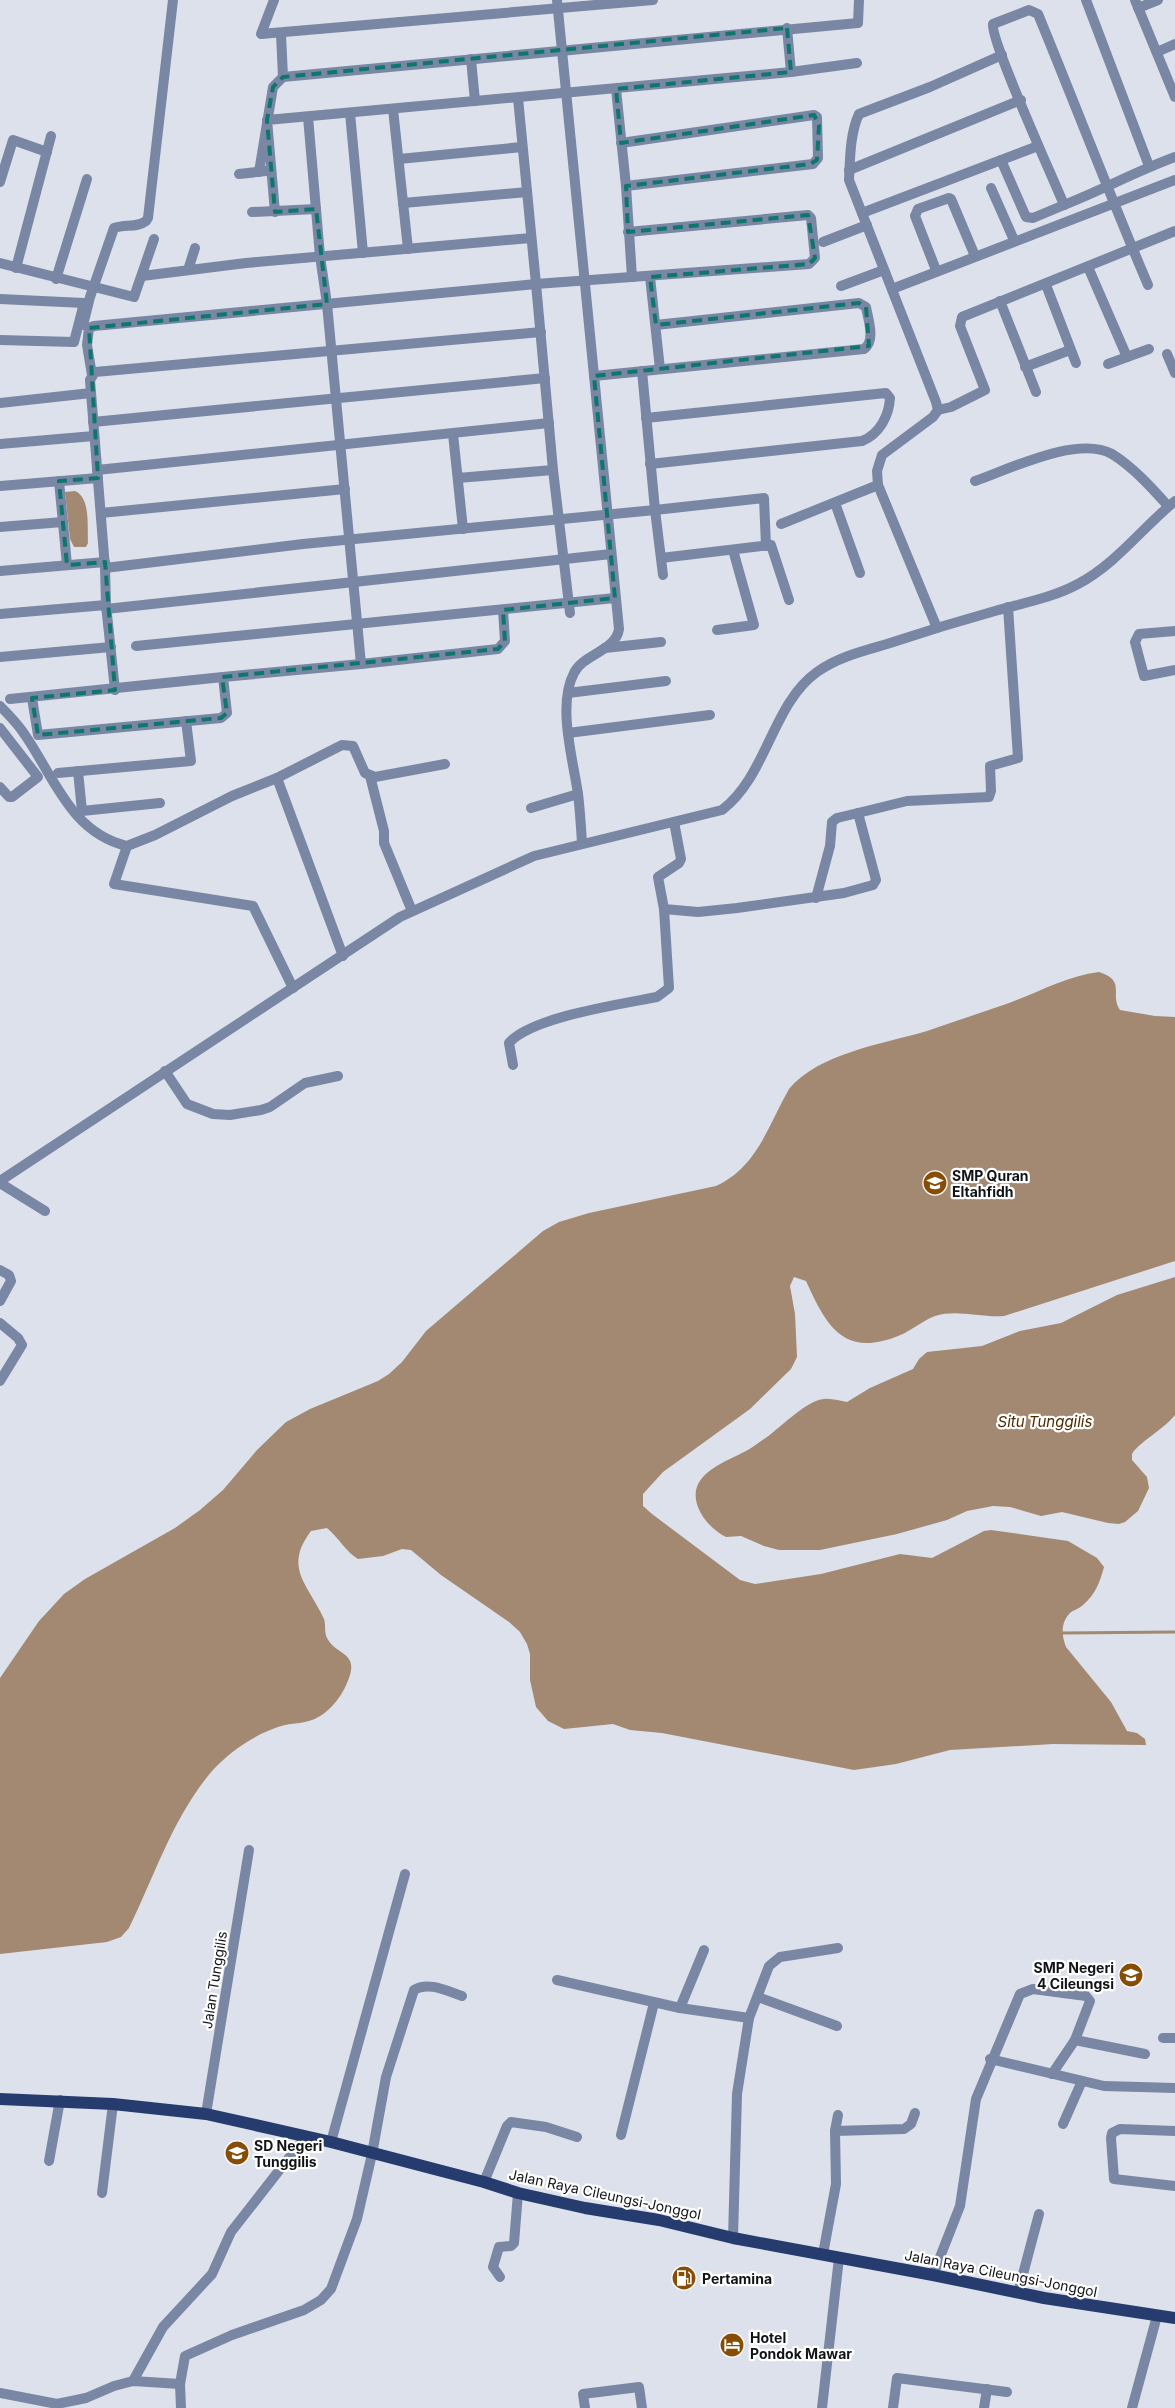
<svg xmlns="http://www.w3.org/2000/svg" width="1175" height="2408" font-family="Inter,sans-serif">
<style>
.water{fill:#a38872}
.lines{fill:none;stroke-linecap:round;stroke-linejoin:round}
.stream{stroke:#a38872;stroke-width:3}
.minor{stroke:#7987a4;stroke-width:10}
.major{stroke:#273c6e;stroke-width:12}
.marked{fill:none;stroke:#0f766e;stroke-width:4;stroke-dasharray:10 6;stroke-linejoin:round}
.labels{text-anchor:middle;dominant-baseline:central;stroke-width:4.5;stroke-linejoin:round;paint-order:stroke}
.poi-label{font-size:14px;font-weight:bold;fill:#111317;stroke:#fff;text-anchor:start}
.street-label{font-size:14px;fill:#111317;stroke:#fff}
.water-label{font-size:15px;font-style:italic;fill:#4e2900;stroke:#fff}
</style>
<rect width="100%" height="100%" fill="#dce1eb"/>
<g class="water">
<path d="M 75,491 C 91,498 87,527 88,543 L 86,547 L 74,547 L 70,539 L 65,492 Z"/>
<path d="M 1099,972 C 1127,981 1109,994 1120,1010 L 1155,1016 L 1175,1017 L 1175,1261 L 1004,1316 C 982,1318 956,1309 935,1316 C 922,1321 911,1331 898,1336 C 843,1358 826,1325 806,1281 L 794,1277 L 790,1286 L 795,1314 L 797,1357 L 791,1369 L 750,1409 L 663,1472 L 643,1494 L 643,1506 L 652,1514 L 740,1580 L 755,1584 L 821,1574 L 900,1554 L 932,1558 L 984,1531 L 991,1530 L 1068,1541 L 1097,1558 L 1104,1567 C 1100,1582 1095,1595 1083,1605 C 1079,1609 1073,1610 1070,1613 C 1060,1623 1062,1637 1066,1647 L 1111,1702 L 1127,1731 L 1137,1733 L 1145,1739 L 1146,1745 L 1053,1744 L 950,1750 L 896,1764 L 854,1770 L 662,1733 L 630,1730 L 613,1724 L 564,1729 L 548,1721 L 536,1707 L 530,1680 L 530,1654 L 527,1644 L 520,1632 L 509,1622 L 441,1575 L 411,1550 L 402,1549 L 383,1556 L 358,1559 C 345,1551 339,1538 327,1528 L 311,1531 C 283,1568 308,1584 324,1619 C 326,1625 324,1632 327,1638 C 337,1657 361,1651 347,1683 C 341,1698 327,1715 312,1720 C 301,1724 289,1723 278,1727 C 254,1735 229,1752 212,1771 C 173,1817 155,1875 129,1928 L 121,1937 L 107,1942 L 0,1954 L 0,1678 L 39,1621 L 64,1594 L 85,1579 L 175,1528 L 200,1510 L 223,1490 L 257,1450 L 286,1422 L 310,1409 L 378,1381 L 389,1374 L 402,1362 L 426,1331 L 543,1231 L 559,1222 L 589,1213 L 716,1186 C 757,1167 768,1126 789,1089 C 819,1053 883,1044 927,1031 C 954,1022 982,1012 1009,1003 C 1039,992 1067,976 1099,972 Z"/>
<path d="M 1175,1277 L 1175,1415 C 1163,1430 1139,1442 1132,1454 L 1132,1460 L 1147,1477 L 1149,1488 L 1138,1511 L 1125,1522 L 1119,1524 L 1108,1523 L 1062,1512 L 1041,1516 L 1010,1507 L 993,1506 L 967,1511 L 947,1520 L 897,1534 L 820,1550 L 779,1550 L 764,1546 L 741,1536 L 726,1537 C 714,1531 703,1520 698,1507 C 686,1475 723,1463 744,1452 C 752,1448 759,1442 767,1437 C 781,1427 807,1400 824,1399 C 831,1398 840,1401 847,1402 L 870,1388 L 913,1369 L 919,1359 L 927,1352 L 982,1346 L 1020,1331 L 1061,1323 L 1117,1295 Z"/>
</g>
<g class="lines">
<polyline class="stream" points="1063,1633 1175,1632"/>
<g class="minor">
<polyline points="274,0 261,34 653,0"/>
<path d="M 557,0 L 619,629 C 616,651 583,654 574,673 C 557,705 573,759 578,794 C 580,810 581,827 582,843"/>
<polyline points="1086,0 1149,166"/>
<polyline points="1135,0 1175,97"/>
<polyline points="1138,8 1158,0"/>
<polyline points="787,28 791,72"/>
<polyline points="281,34 283,77"/>
<polyline points="1157,52 1175,44"/>
<polyline points="471,59 475,101"/>
<polyline points="616,89 626,186 632,277"/>
<polyline points="518,98 536,284 809,264 815,258 811,218 808,215 628,232"/>
<polyline points="393,109 408,249"/>
<polyline points="350,113 363,253"/>
<polyline points="308,117 320,256 327,304 361,664 498,649 505,641 503,610"/>
<polyline points="621,143 814,115 817,117 818,158 813,164 626,186"/>
<polyline points="399,159 522,147"/>
<polyline points="1001,160 1026,217 1033,218 1064,205"/>
<polyline points="849,170 1021,100"/>
<polyline points="259,172 273,87 283,77 858,23 859,0"/>
<polyline points="239,174 266,171"/>
<polyline points="0,182 13,140 47,152"/>
<polyline points="991,188 1014,240"/>
<polyline points="403,203 527,192"/>
<polyline points="252,212 316,209"/>
<polyline points="275,212 267,120 791,72 857,63"/>
<polyline points="862,213 1038,146"/>
<polyline points="823,242 867,225"/>
<polyline points="0,263 134,297 154,239"/>
<polyline points="1088,267 1127,357"/>
<polyline points="16,268 51,136"/>
<polyline points="188,270 195,248"/>
<polyline points="936,270 915,216 918,209 949,198 951,199 975,256"/>
<polyline points="142,276 246,263 531,238"/>
<polyline points="650,277 660,369"/>
<polyline points="56,279 87,179"/>
<polyline points="1046,285 1076,363"/>
<path d="M 1148,285 C 1110,196 1075,104 1038,14 L 1029,10 L 993,24 C 990,40 1054,180 1064,205 C 1102,190 1137,171 1175,157"/>
<polyline points="841,286 884,270"/>
<polyline points="892,289 1175,180"/>
<polyline points="0,299 84,303 74,342 0,340"/>
<polyline points="1000,301 1036,392"/>
<path d="M 83,325 L 90,297 L 114,228 C 125,224 137,228 146,221 L 148,218 L 173,0"/>
<polyline points="1167,354 1175,373"/>
<polyline points="1108,364 1149,349"/>
<polyline points="1025,367 1070,350"/>
<polyline points="92,375 87,345 89,328 94,326 536,284 553,470 570,613"/>
<path d="M 594,376 L 864,349 C 876,341 868,319 866,307 L 859,303 L 656,325"/>
<polyline points="0,403 91,393"/>
<polyline points="938,410 951,407 985,390 960,326 962,317 1175,231"/>
<path d="M 646,418 L 876,394 L 886,393 L 890,398 C 889,415 880,434 862,441 L 650,464"/>
<polyline points="93,422 545,378"/>
<polyline points="453,434 463,529"/>
<polyline points="0,444 94,436"/>
<polyline points="97,470 549,423"/>
<polyline points="458,478 553,470"/>
<polyline points="59,481 67,565"/>
<path d="M 975,481 C 1010,469 1077,435 1112,454 C 1133,467 1152,488 1168,506"/>
<polyline points="0,486 98,478"/>
<polyline points="835,503 860,573"/>
<polyline points="101,513 345,489"/>
<polyline points="781,524 878,485"/>
<polyline points="0,527 63,522"/>
<polyline points="661,558 771,545 789,600"/>
<polyline points="105,568 90,380 95,372 541,332"/>
<polyline points="0,571 105,562"/>
<polyline points="663,575 655,510 764,498 766,546"/>
<polyline points="106,609 611,554"/>
<polyline points="0,614 106,605"/>
<path d="M 937,628 L 878,485 L 877,471 L 882,455 L 933,417 L 938,410 L 936,402 L 849,180 C 850,159 850,133 859,114 L 930,87 L 1002,55"/>
<polyline points="717,630 754,625 733,550"/>
<polyline points="1175,631 1139,634 1135,642 1144,676 1175,670"/>
<polyline points="136,646 615,598"/>
<polyline points="605,648 661,642"/>
<polyline points="0,657 111,647"/>
<polyline points="115,690 106,605 105,568 303,544 655,510 642,371"/>
<polyline points="568,693 666,681"/>
<polyline points="32,698 38,735 221,718 227,713 223,677 361,664"/>
<polyline points="10,699 223,677"/>
<path d="M 0,706 C 9,715 18,724 25,735 C 54,777 71,833 127,846 L 155,835 L 232,796 L 277,778 L 342,745 L 353,746 L 365,773 L 375,777 L 445,764"/>
<polyline points="0,728 38,777 12,797 9,797 0,787"/>
<polyline points="568,733 710,715"/>
<polyline points="78,771 82,811 160,803"/>
<polyline points="58,773 191,761 186,721"/>
<polyline points="370,776 384,831 384,843 412,911"/>
<polyline points="277,778 343,956"/>
<polyline points="531,808 578,794"/>
<polyline points="674,822 681,859 679,863 658,877 664,909 698,912 737,908 844,893 873,885 876,880 858,813 907,801 989,797 991,791 990,766 1018,758 1008,607"/>
<polyline points="127,846 114,884 253,906 293,988"/>
<polyline points="816,898 830,846 832,822 837,818 858,813"/>
<path d="M 513,1065 L 509,1043 C 531,1017 622,1004 657,997 L 669,988 L 664,909"/>
<polyline points="165,1071 187,1104 213,1114 230,1115 261,1110 270,1107 305,1083 338,1076"/>
<path d="M 0,1181 L 400,917 L 534,856 L 722,810 C 767,776 772,704 817,672 C 838,657 863,651 887,644 C 923,632 959,621 995,611 C 1023,603 1052,598 1078,584 C 1116,564 1142,528 1175,501"/>
<polyline points="0,1183 45,1211"/>
<polyline points="0,1270 9,1275 11,1281 0,1301"/>
<polyline points="0,1323 18,1338 22,1345 0,1381"/>
<polyline points="557,1980 680,2008 749,2018 769,1966 780,1957 838,1948"/>
<polyline points="758,1997 837,2026"/>
<polyline points="680,2008 704,1950"/>
<polyline points="1163,2038 1175,2038"/>
<polyline points="990,2059 1104,2086 1175,2088"/>
<polyline points="1052,2074 1075,2040"/>
<polyline points="206,2114 249,1850"/>
<polyline points="1063,2124 1082,2081"/>
<polyline points="835,2131 904,2129 911,2124 915,2113"/>
<polyline points="1175,2131 1120,2129 1112,2133 1111,2138 1114,2179 1175,2186"/>
<polyline points="621,2135 654,2003"/>
<polyline points="331,2142 405,1874"/>
<polyline points="49,2161 60,2100"/>
<polyline points="484,2182 507,2126 511,2122 546,2127 577,2137"/>
<polyline points="102,2193 113,2104"/>
<polyline points="733,2238 737,2094 749,2018"/>
<polyline points="823,2254 836,2184 835,2131 838,2115"/>
<polyline points="933,2275 960,2206 976,2099 1020,1994 1033,1989 1086,1996 1090,2001 1075,2040 1145,2054"/>
<polyline points="500,2277 493,2267 499,2247 511,2246 514,2243 518,2193"/>
<polyline points="1018,2293 1039,2214"/>
<polyline points="133,2381 163,2327 212,2274 231,2232 306,2136"/>
<polyline points="0,2393 57,2404 86,2398 114,2386 133,2381 180,2384"/>
<path d="M 181,2408 L 180,2384 L 185,2356 L 232,2335 L 304,2310 L 321,2300 L 331,2289 L 357,2219 L 372,2154 L 386,2077 L 414,1990 C 428,1981 447,1991 462,1996"/>
<polyline points="585,2408 583,2394 639,2387 642,2408"/>
<polyline points="822,2408 839,2258"/>
<polyline points="893,2408 897,2378 1007,2392"/>
<polyline points="984,2408 987,2389"/>
<polyline points="1132,2408 1157,2316"/>
</g>
<polyline class="major" points="0,2099 113,2104 206,2114 331,2142 484,2182 518,2193 585,2208 659,2220 733,2238 933,2275 1044,2298 1175,2318"/>
</g>
<path class="marked" d="M 787,28 L 791,72 L 616,89 L 621,143 L 814,115 L 819,125 L 817,160 L 810,164 L 626,186 L 628,232 L 808,215 L 815,258 L 809,264 L 650,277 L 656,325 L 859,303 L 866,307 L 869,346 L 594,376 L 615,598 L 503,610 L 505,641 L 498,649 L 222,677 L 227,713 L 221,718 L 38,735 L 32,698 L 115,690 L 105,562 L 67,565 L 59,481 L 98,478 L 89,328 L 327,304 L 316,209 L 275,212 L 267,120 L 273,87 L 283,77 Z"/>
<defs>
<symbol id="school-disc" viewBox="-11 -11 22 22"><circle r="9.5" fill="#884d05" stroke="#fff"/><path d="M0-5L7-2L0 1L-7-2ZM-4 1L0 2.5L4 1V4Q0 6-4 4Z" fill="#fff"/></symbol>
<symbol id="fuel-disc" viewBox="-11 -11 22 22"><circle r="9.5" fill="#884d05" stroke="#fff"/><path d="M-5.5-6h7V0h2V4h1.3V-2.5L3-4.5l.8-.8L6-3V5H2.5V1h-1V6h-7ZM-4.2-4.7v3.2H.2V-4.7Z" fill="#fff"/></symbol>
<symbol id="hotel-disc" viewBox="-11 -11 22 22"><circle r="9.5" fill="#884d05" stroke="#fff"/><path d="M-6-4.5h1.5V1H6V5H4.5V3h-9V5H-6ZM-4 0a1.8 1.8 0 1 1 3.6 0ZM.5 0V-2.5h3Q6-2.5 6 0Z" fill="#fff"/></symbol>
</defs>
<g fill-rule="evenodd">
<use href="#school-disc" x="921" y="1169" width="28" height="28"/>
<use href="#school-disc" x="1117" y="1961" width="28" height="28"/>
<use href="#school-disc" x="223" y="2139" width="28" height="28"/>
<use href="#fuel-disc" x="670" y="2264" width="28" height="28"/>
<use href="#hotel-disc" x="718" y="2331" width="28" height="28"/>
</g>
<g class="labels">
<g class="poi-label">
<text x="952" y="1175">SMP Quran<tspan x="952" dy="16">Eltahfidh</tspan></text>
<text x="1114" y="1967" text-anchor="end">SMP Negeri<tspan x="1114" dy="16">4 Cileungsi</tspan></text>
<text x="254" y="2145">SD Negeri<tspan x="254" dy="16">Tunggilis</tspan></text>
<text x="702" y="2278">Pertamina</text>
<text x="750" y="2337">Hotel<tspan x="750" dy="16">Pondok Mawar</tspan></text>
</g>
<g class="street-label">
<text transform="translate(214 1980) rotate(-81)">Jalan Tunggilis</text>
<text transform="translate(605 2194) rotate(12)">Jalan Raya Cileungsi-Jonggol</text>
<text transform="translate(1001 2273) rotate(11)">Jalan Raya Cileungsi-Jonggol</text>
</g>
<g class="water-label">
<text x="1045" y="1421">Situ Tunggilis</text>
</g>
</g>
</svg>
